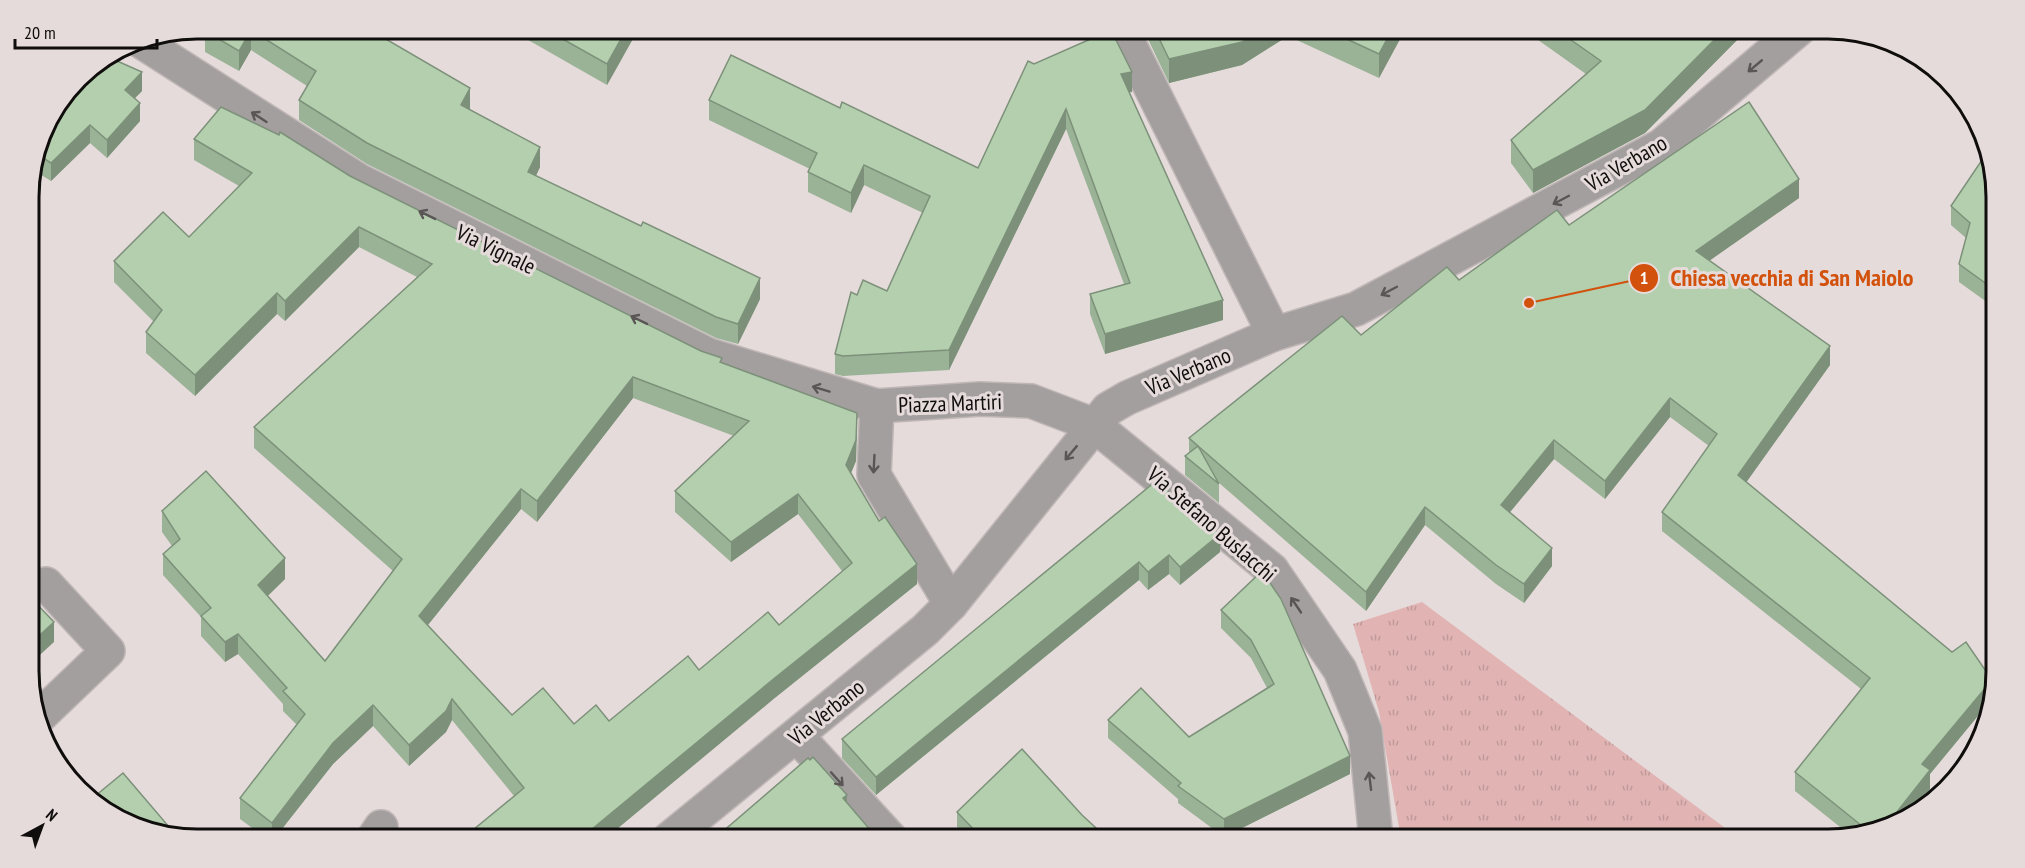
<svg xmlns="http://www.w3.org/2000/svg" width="2025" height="868" font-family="'PT Sans Narrow',sans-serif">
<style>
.park{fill:url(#park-tufts)}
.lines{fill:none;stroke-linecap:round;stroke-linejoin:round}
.minor-casing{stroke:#bfb6b6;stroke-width:36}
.tertiary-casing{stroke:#bfb6b6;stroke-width:36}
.minor{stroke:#a49f9f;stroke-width:33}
.tertiary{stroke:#a49f9f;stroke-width:33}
.wall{fill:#9ab296;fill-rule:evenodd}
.shaded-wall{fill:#7d917a}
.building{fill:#b3cfae;stroke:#7d917a;stroke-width:1.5;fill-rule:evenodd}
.oneway{stroke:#5a5656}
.labels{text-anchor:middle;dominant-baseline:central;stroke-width:6;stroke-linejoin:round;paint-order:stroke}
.street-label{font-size:22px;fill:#100d0d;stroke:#e6dbdb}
.rim{fill:none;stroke:#100d0d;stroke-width:3}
.leader{fill:none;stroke:#d2510c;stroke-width:2}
.callout-dot{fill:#d2510c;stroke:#e6dbdb;stroke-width:2}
.mark-label{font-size:18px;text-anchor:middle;font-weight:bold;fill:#fff}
.callout-label{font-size:24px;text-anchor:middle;font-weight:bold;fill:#d2510c;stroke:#e6dbdb;stroke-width:6;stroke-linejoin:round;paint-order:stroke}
</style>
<defs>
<pattern id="park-tufts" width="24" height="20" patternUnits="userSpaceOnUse" patternTransform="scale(1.5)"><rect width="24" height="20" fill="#e1b4b3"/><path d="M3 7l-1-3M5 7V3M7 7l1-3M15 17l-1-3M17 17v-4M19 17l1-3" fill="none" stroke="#c09a99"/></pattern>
</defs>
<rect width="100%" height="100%" fill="#e6dbdb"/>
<polygon class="park" points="1422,602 1740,839 1401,839 1379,712 1353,624"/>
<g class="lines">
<defs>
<g id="minor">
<polyline points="1121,28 1274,334"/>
<polyline points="139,40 358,180 709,355 877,406 980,399 1031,401 1094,425 1272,570 1340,670 1365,731 1376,839"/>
<polyline points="877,406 874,475 951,604"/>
<polyline points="40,716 108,651 46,584"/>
<polyline points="797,736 891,839"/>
<polyline points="373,839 381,827"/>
</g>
<polyline id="tertiary" points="669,839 925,630 951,604 1108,409 1127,398 1274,334 1356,309 1661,146 1800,28"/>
</defs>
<use href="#minor" class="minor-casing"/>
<use href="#tertiary" class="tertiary-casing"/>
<use href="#minor" class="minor"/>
<use href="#tertiary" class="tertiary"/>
</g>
<g class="wall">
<polygon points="367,28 470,109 540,167 536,176 760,299 738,344 716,338 367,164 299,120 299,100 307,86 251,50 239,71 205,52 205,31"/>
<polygon points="507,28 639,28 607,85"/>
<polygon points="1146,28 1406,28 1379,78 1288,36 1242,65 1169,83 1146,35"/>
<polygon points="1521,28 1749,28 1645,133 1533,193 1511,163 1511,140 1586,74"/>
<polygon points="1034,64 1132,92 1129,92 1223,320 1105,354 1090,314 1090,294 1124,284 1066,129 949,370 843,376 835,374 835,354 857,295 887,291 923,213 864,185 851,213 808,192 808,172 810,169 709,120 709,100 840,108 978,168"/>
<polygon points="142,91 135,98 140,121 107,158 90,143 51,181 33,170 46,123"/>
<path d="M 194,139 L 350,176 L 722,363 L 857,433 L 856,461 L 851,473 L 917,584 L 776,697 L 514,796 L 452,720 L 446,732 L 409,766 L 373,726 L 333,764 L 274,839 L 267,839 L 240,819 L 240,798 L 297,725 L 283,711 L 283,704 L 238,654 L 225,662 L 201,636 L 201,617 L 163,575 L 163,554 L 172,546 L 162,532 L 162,511 L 285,579 L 268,596 L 325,661 L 393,571 L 254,448 L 254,427 L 417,277 L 359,247 L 285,321 L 277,314 L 195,396 L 146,353 L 146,332 L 154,322 L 114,282 L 114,261 L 189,237 L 239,186 L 194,160 ZM 633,398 L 734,436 L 675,491 L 675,512 L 731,562 L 798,514 L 842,571 L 779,625 L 609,721 L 574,724 L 512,715 L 428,625 L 521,509 L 537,522 Z"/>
<polygon points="1995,175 1995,308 1959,282 1959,264 1966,238 1951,225 1951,206"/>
<polygon points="1799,198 1709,261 1830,365 1746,482 1992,693 1991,700 1930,774 1930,789 1909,815 1850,835 1795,791 1795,772 1861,689 1662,531 1662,512 1709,446 1670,417 1605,499 1554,459 1510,512 1552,566 1524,603 1496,584 1425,525 1366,611 1218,482 1219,484 1219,503 1185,475 1185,456 1189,454 1189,438 1361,335 1459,280 1569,225"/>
<polygon points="1156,481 1220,552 1180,585 1169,574 1148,590 1139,580 876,795 842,758 842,739"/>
<polygon points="1262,571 1350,774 1224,837 1178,803 1178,799 1108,738 1108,720 1189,737 1267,688 1251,658 1221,628 1221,610"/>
<polygon points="957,812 1082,815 1108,839 968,839 957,827"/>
</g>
<g class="shaded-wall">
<polygon points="627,28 639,28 607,85 607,64"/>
<polygon points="1263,28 1288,28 1288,36 1242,65 1169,83 1169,59"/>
<polygon points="1393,28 1406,28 1379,78 1379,54"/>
<polygon points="1726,28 1749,28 1645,133 1533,193 1533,170"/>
<polygon points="251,30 251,50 239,71 239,51"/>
<polygon points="142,72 142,91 125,108 125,90"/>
<polygon points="1132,72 1132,92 1121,94 1121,74"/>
<polygon points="470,88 470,109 461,125 461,105"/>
<polygon points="140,103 140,121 107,158 107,140"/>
<polygon points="1066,109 1066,129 949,370 949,350"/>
<polygon points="90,125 90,143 51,181 51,163"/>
<polygon points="540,147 540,167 528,192 528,172"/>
<polygon points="864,165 864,185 851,213 851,193"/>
<polygon points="1799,179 1799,198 1696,270 1696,251"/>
<polygon points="359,227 359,247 285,321 285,301"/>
<polygon points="760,278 760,299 738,344 738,324"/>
<polygon points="277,293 277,314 195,396 195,375"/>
<polygon points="1223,300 1223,320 1105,354 1105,334"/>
<polygon points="1830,346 1830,365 1738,494 1738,475"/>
<polygon points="633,377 633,398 537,522 537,501"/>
<polygon points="1670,398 1670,417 1605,499 1605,481"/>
<polygon points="857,413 856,461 846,485 846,465"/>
<polygon points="1554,440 1554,459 1501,523 1501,505"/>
<polygon points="521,489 521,509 419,636 419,616"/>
<polygon points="798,494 798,514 731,562 731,542"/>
<polygon points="1425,507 1425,525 1366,611 1366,592"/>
<polygon points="1220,534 1220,552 1180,585 1180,567"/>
<polygon points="1552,548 1552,566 1524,603 1524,584"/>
<polygon points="1169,555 1169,574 1148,590 1148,572"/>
<polygon points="285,558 285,579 258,605 258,585"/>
<polygon points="1139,562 1139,580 876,795 876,777"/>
<polygon points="917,564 917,584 776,697 605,839 580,839 776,677"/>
<polygon points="54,622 54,642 30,664 30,644"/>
<polygon points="238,634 238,654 225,662 225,642"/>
<polygon points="1992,680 1992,693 1991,700 1930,774 1930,789 1909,815 1889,822 1922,764"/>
<polygon points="452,699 452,720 446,732 409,766 409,745"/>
<polygon points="373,705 373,726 333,764 274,839 272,839 272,823 333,743"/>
<polygon points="1350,756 1350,774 1224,837 1224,819"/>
<polygon points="847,795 847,819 843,798"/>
</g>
<g class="building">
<polygon points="207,28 367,28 470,88 461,105 540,147 528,172 641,226 643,222 760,278 738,324 716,317 367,143 299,100 316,71 251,30 239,51 205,31"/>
<polygon points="543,28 627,28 607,64"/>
<polygon points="1154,28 1263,28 1242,42 1169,59"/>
<polygon points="1323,28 1393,28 1379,54"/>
<polygon points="1554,28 1726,28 1645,110 1533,170 1511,140 1601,61"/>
<polygon points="1111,30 1132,72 1121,74 1223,300 1105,334 1090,294 1130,283 1066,109 949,350 843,356 835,354 851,292 857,295 863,280 887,291 930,196 864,165 851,193 808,172 817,153 709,100 731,55 840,108 842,102 978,168 1028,61 1034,64"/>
<polygon points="108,57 142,72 125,90 140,103 107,140 90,125 51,163 37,154 46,123 86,71"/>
<polygon points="1749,102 1799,179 1696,251 1830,346 1738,475 1952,652 1966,642 1992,680 1922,764 1930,770 1889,822 1867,830 1795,772 1870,678 1662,512 1717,434 1670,398 1605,481 1554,440 1501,505 1552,548 1524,584 1496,565 1425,507 1366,592 1198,446 1219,484 1185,456 1198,446 1189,438 1342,316 1361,335 1447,267 1459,280 1557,210 1569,225"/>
<path d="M 221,107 L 279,135 L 280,132 L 350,176 L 701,351 L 722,358 L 720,362 L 857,413 L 856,440 L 846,465 L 879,521 L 885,517 L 917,564 L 776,677 L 580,839 L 462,839 L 524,788 L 452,699 L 446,711 L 409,745 L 373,705 L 333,743 L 272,823 L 240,798 L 305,714 L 283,691 L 287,688 L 238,634 L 225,642 L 201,616 L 211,608 L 163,554 L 180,539 L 162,511 L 206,471 L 285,558 L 258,585 L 325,661 L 402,559 L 254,427 L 432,264 L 359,227 L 285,301 L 277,293 L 195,375 L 146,332 L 162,310 L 114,261 L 163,212 L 189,237 L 252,173 L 194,139 ZM 633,377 L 749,421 L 675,491 L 731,542 L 798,494 L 852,563 L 779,625 L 768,612 L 699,670 L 688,656 L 609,721 L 596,705 L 574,724 L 543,688 L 512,715 L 419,616 L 521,489 L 537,501 Z"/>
<polygon points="1986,154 1995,175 1995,290 1959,264 1970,223 1951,206"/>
<polygon points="1156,481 1220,534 1180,567 1169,555 1148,572 1139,562 876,777 842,739"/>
<polygon points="1262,571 1281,599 1350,756 1224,819 1178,786 1181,783 1108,720 1141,688 1189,737 1274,684 1251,640 1221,610"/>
<polygon points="30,597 54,622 30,644"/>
<polygon points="1022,749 1082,815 1108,839 983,839 957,812"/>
<polygon points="813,757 847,795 843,798 878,839 714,839 808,758 810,760"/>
<polygon points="123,773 176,835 133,827 94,797"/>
<polygon points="1193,830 1204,839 1186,839"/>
</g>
<defs><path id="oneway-shaft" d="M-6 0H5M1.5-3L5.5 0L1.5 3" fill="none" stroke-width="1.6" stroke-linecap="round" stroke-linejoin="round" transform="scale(1.5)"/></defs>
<g class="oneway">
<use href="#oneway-shaft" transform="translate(1755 66) rotate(140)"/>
<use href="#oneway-shaft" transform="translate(259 117) rotate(-147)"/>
<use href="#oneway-shaft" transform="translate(1561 200) rotate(152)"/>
<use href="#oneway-shaft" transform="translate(427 215) rotate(-154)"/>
<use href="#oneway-shaft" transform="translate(1389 291) rotate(152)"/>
<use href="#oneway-shaft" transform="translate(639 320) rotate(-154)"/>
<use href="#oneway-shaft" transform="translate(821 389) rotate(-163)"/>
<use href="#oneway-shaft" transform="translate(1071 453) rotate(130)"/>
<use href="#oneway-shaft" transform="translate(874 464) rotate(93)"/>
<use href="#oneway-shaft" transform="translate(1296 605) rotate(-124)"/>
<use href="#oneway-shaft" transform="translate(837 779) rotate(48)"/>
<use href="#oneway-shaft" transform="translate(1370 781) rotate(-97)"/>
</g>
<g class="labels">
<g class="street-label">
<text transform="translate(1626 163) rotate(-30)">Via Verbano</text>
<text transform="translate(496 249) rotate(26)">Via Vignale</text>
<text transform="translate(1188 371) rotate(-23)">Via Verbano</text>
<text transform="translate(950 403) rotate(-2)">Piazza Martiri</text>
<text transform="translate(1212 524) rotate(41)">Via Stefano Buslacchi</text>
<text transform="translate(826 712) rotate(-39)">Via Verbano</text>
</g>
</g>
<path d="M0 0H2025V868H0ZM197 39H1828A158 158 0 0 1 1986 197V671A158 158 0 0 1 1828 829H197A158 158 0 0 1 39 671V197A158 158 0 0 1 197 39Z" fill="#e6dbdb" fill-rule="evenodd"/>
<path class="rim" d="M197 39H1828A158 158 0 0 1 1986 197V671A158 158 0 0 1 1828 829H197A158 158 0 0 1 39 671V197A158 158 0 0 1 197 39Z"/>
<path class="leader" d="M1529 303L1644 278"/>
<g class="callout-dot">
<circle cx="1529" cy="303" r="6"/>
<circle cx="1644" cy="278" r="15"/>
</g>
<g class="mark-label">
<text x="1644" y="284">1</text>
</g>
<g class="callout-label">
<text x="1792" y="286">Chiesa vecchia di San Maiolo</text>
</g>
<g transform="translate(42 826) rotate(41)" stroke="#e6dbdb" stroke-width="4.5" paint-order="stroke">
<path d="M0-4.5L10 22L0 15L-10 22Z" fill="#100d0d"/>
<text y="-9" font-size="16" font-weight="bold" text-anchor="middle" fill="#100d0d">N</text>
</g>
<path d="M15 39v9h142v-9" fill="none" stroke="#100d0d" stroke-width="3"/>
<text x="24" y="39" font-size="18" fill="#100d0d" stroke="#e6dbdb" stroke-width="4.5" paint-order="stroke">20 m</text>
</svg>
